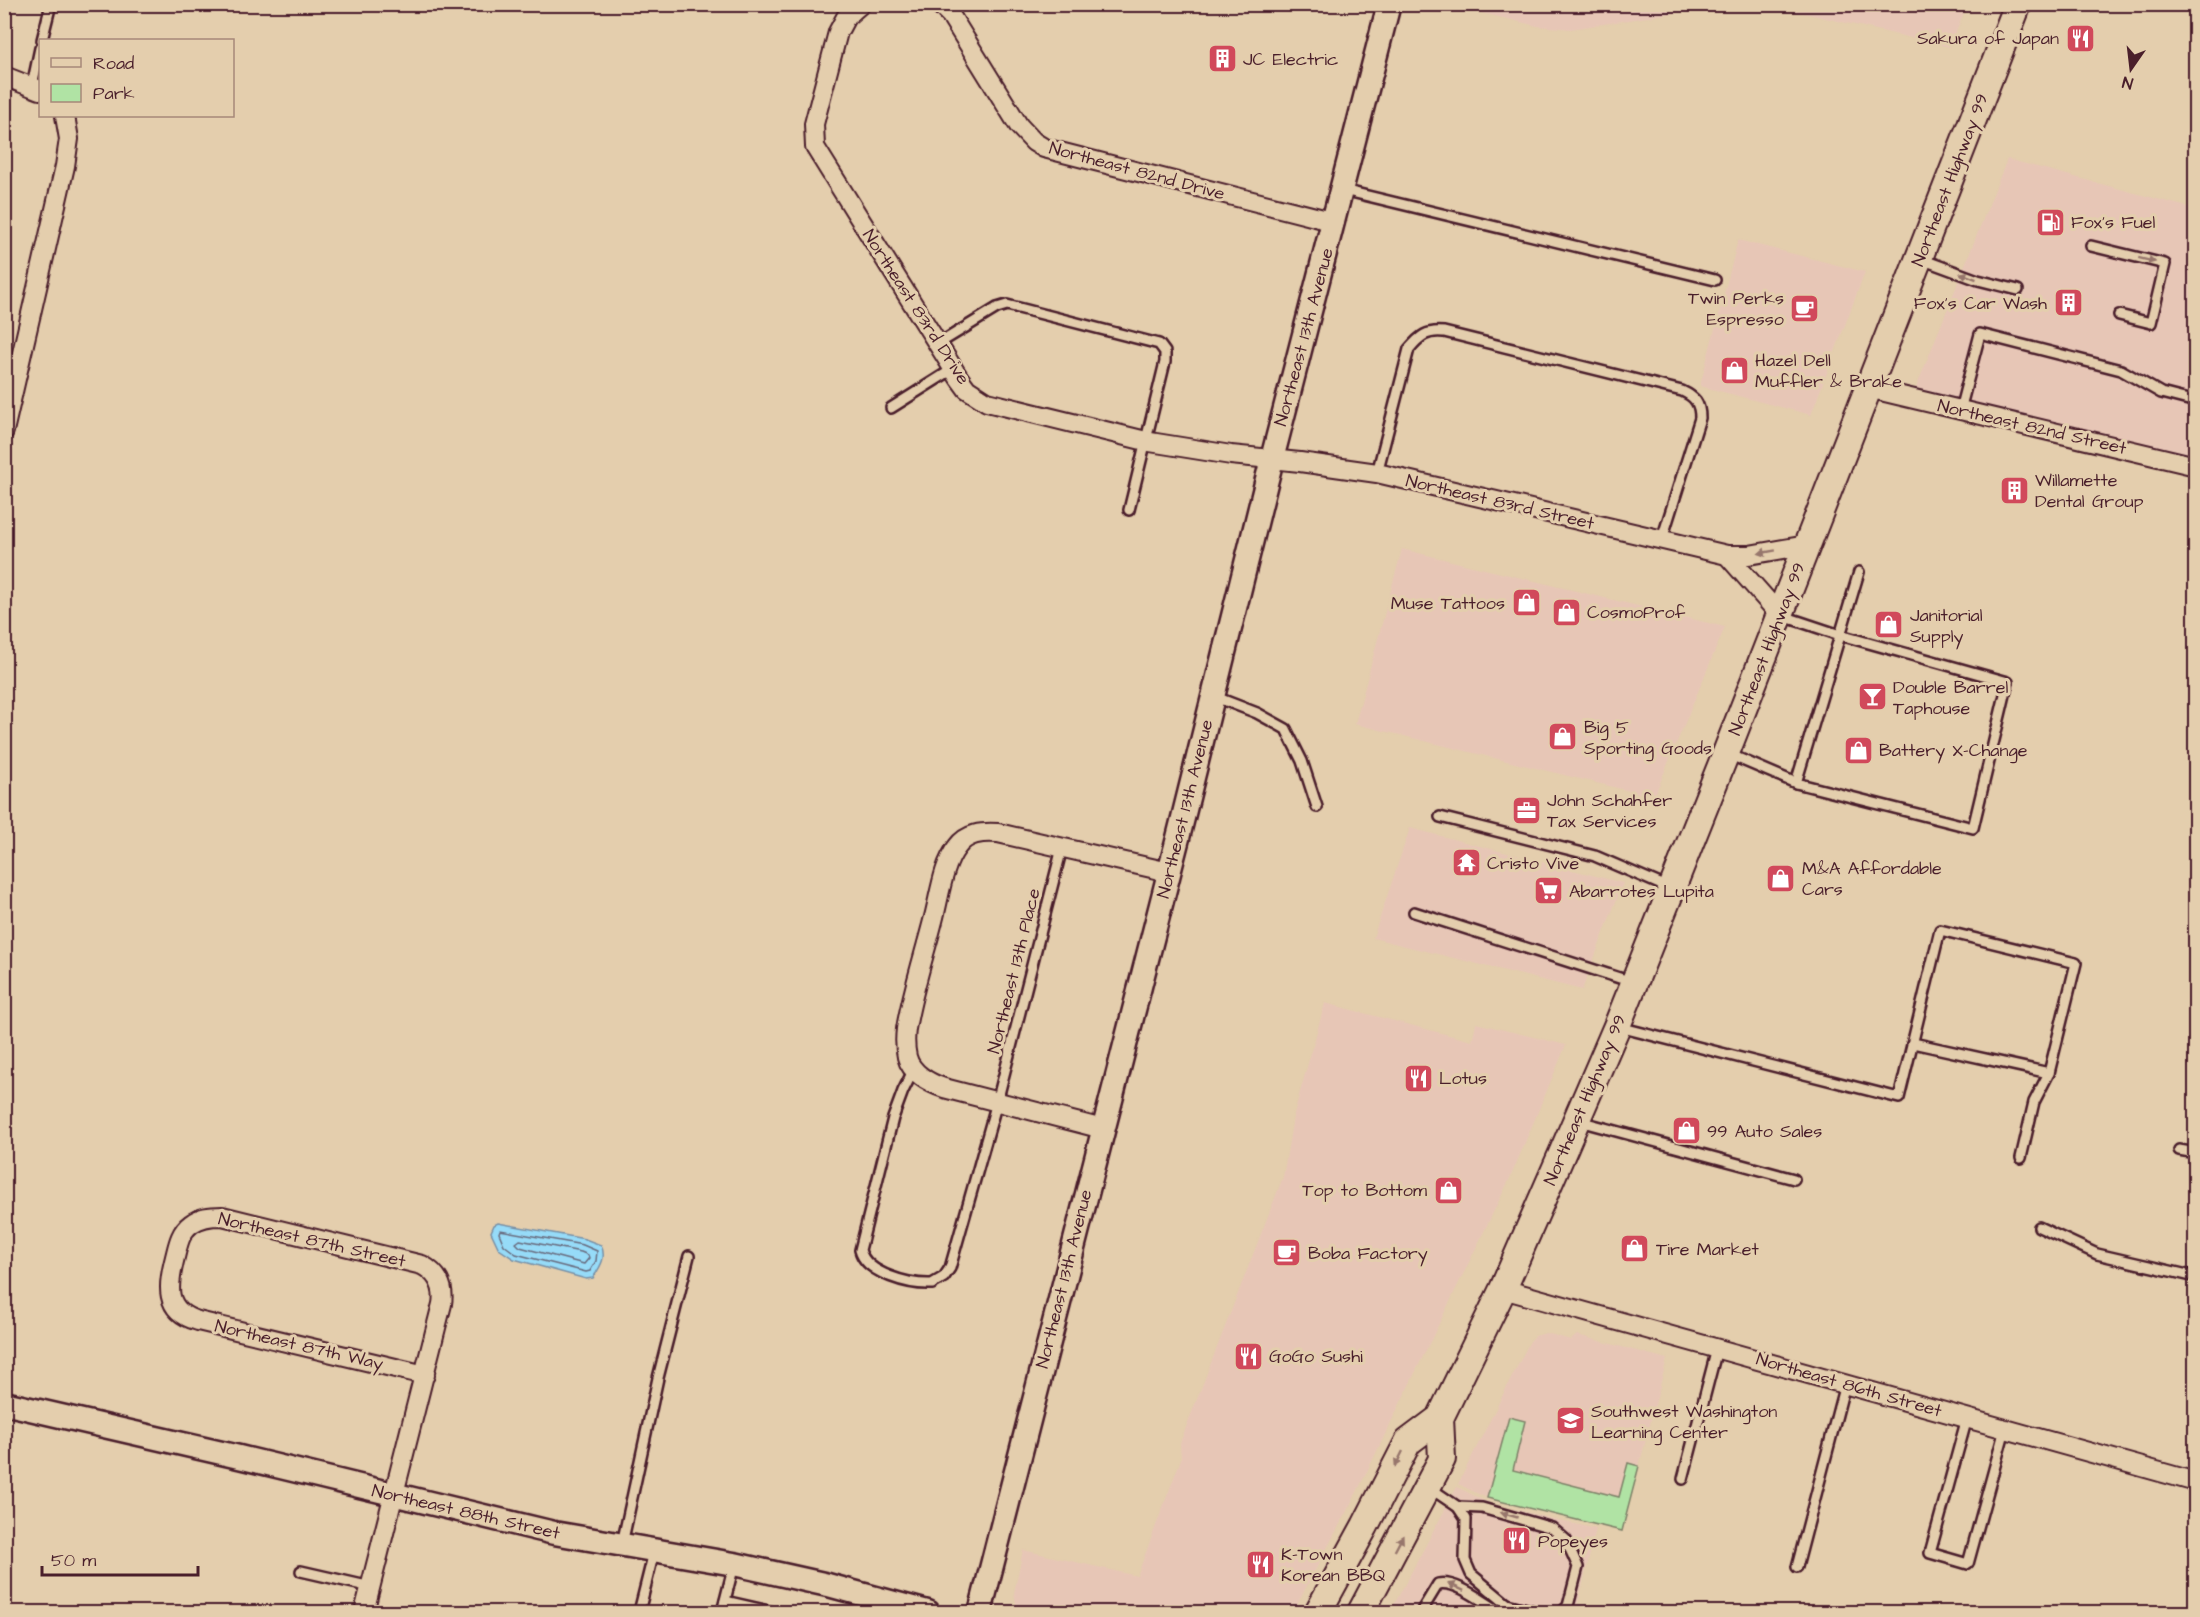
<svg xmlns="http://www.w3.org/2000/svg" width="2200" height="1617" font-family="'Architects Daughter',sans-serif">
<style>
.built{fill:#e7c6b6}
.green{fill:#b0e3a4;stroke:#7d8168;stroke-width:1.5}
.water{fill:#96dbf8;stroke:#7890a6;stroke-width:1.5}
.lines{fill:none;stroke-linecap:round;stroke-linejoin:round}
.shore{stroke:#686a7d;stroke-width:1.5}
.service-casing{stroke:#4a1f2b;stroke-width:14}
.minor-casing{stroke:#4a1f2b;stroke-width:22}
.tertiary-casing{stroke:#4a1f2b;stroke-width:27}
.secondary-casing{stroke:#4a1f2b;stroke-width:30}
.service{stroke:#e4cead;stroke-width:9}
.minor{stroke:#e4cead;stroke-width:18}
.tertiary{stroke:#e4cead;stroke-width:22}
.secondary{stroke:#e4cead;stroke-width:26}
.oneway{fill:#97766c}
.labels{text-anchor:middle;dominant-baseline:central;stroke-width:6;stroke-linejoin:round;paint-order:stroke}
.poi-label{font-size:18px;fill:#4a1f2b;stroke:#e4cead;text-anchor:start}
.street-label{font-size:18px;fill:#4a1f2b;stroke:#e4cead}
</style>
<rect width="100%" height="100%" fill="#e4cead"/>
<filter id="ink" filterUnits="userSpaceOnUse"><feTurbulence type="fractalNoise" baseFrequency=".0167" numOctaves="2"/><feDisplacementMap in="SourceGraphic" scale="12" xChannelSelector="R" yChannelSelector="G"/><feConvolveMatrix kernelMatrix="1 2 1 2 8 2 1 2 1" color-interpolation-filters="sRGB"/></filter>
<g filter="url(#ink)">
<g class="built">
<polygon points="1448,5 1725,5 1571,29 1537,26"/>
<polygon points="1769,5 1967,4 1967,5 1950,47"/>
<polygon points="2007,159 2195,209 2195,458 1916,388"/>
<polygon points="1738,240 1865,272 1811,415 1700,386"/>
<polygon points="1402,549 1725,627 1654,797 1355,724"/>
<polygon points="1410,828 1623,883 1582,990 1373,938"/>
<polygon points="1325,1003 1472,1041 1476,1023 1566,1045 1511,1176 1356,1494 1293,1612 1024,1612 1017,1608 1014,1593 1023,1550 1137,1576 1181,1459 1180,1443 1283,1177 1293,1117"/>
<polygon points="1546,1333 1571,1340 1577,1335 1667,1359 1622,1531 1487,1498 1458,1484 1530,1341 1535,1336"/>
<polygon points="1457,1487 1491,1504 1596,1529 1576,1612 1390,1612"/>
</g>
<polygon class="green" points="1509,1417 1525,1421 1513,1470 1619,1497 1628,1463 1639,1466 1622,1531 1487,1498"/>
<path class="water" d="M 498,1223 L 585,1239 L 601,1245 C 607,1258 600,1267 593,1278 L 586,1279 L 514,1259 L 499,1249 L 491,1232 L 494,1225 Z"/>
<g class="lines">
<g class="shore">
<polygon points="500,1230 583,1245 597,1251 596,1261 590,1271 586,1272 516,1254 504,1245 499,1233"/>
<polygon points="520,1240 581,1252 588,1255 589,1258 584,1264 520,1247 516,1243"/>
</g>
<defs>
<g id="service">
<polyline points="42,40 51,4"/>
<polyline points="32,86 40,48"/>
<polyline points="1343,190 1715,280"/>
<polyline points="2091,246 2165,264 2151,323 2119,315"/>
<polyline points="1921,259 1978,280 2018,290"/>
<polyline points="938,344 997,308 1007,305 1159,344 1165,352 1165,362 1129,510"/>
<polyline points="891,408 953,369"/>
<polyline points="1960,410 1980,334 2121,370 2161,393 2196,402"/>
<path d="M 1377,473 L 1409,349 C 1420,336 1427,330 1444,332 L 1682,391 C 1695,397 1700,403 1700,418 L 1662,539"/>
<polyline points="1213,696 1257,713 1286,729 1302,761 1317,807"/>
<polyline points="1726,753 1796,783 1973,828 2008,682 1840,635 1783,616"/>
<polyline points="1796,783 1859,572"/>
<polyline points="1440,817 1595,856 1669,888"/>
<polyline points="1414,912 1632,982"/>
<polyline points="1619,1027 1899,1098 1940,930 2076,963 2049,1073 2034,1102 2021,1158"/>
<polyline points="1913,1043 2049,1073"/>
<path d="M 914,1069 L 903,1091 L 893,1118 L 860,1250 C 866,1274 910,1285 932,1284 L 944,1277 L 950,1268 L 997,1102 L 1062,848"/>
<polyline points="1579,1121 1794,1179"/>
<polyline points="2179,1150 2196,1153"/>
<polyline points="2039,1227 2097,1254 2196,1277"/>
<polyline points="1967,1418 1930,1553 1968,1564 2005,1429"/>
<polyline points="1683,1479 1717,1349"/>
<polyline points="1430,1488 1458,1507 1466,1519 1465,1560 1471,1574 1507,1604"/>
<polyline points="1458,1507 1482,1508 1552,1528 1566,1540 1578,1567 1568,1606 1562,1612"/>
<polyline points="622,1544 658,1378 689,1256"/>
<polyline points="1797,1567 1845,1384"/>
<polyline points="301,1571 371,1587"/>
<polyline points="725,1601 773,1612"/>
<polyline points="1505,1609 1507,1604 1538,1612"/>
<polyline points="639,1612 654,1552"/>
<polyline points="722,1612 734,1565"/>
<path d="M 1421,1612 L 1438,1584 C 1457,1580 1484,1603 1501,1612"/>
</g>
<g id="minor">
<polyline points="861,4 846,17 838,32 814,124 815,147 959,378 967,389 987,402 1150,442 1231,455 1300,462 1377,473 1727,555 1749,555 1807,545"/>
<polyline points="939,4 951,16 1019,126 1034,142 1044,148 1335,222"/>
<polyline points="4,76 40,90"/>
<polyline points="1868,388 2196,466"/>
<polyline points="4,431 65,166 69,139 65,116"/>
<polyline points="1727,555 1780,615"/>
<path d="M 1103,1129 L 944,1088 C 929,1083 911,1073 907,1057 C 905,1048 905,1037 906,1029 C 912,992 925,953 934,917 C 940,894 943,865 957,847 C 967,833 982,832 998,833 L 1169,872"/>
<polyline points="1503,1289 2196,1482"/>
<path d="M 364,1612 L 442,1304 C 445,1286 437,1273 422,1265 L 222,1216 C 210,1216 200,1217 191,1224 C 180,1232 178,1245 175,1257 C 168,1285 163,1311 198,1321 L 425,1375"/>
</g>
<g id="tertiary">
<polyline points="4,1403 239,1457 554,1533 734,1564 828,1585 928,1612"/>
<polyline points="980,1612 1178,838 1272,459 1389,4"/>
</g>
<g id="secondary">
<polyline points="1318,1612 1365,1526 1408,1442 1440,1418 1503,1289 1564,1149 1617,1026 1726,753 2018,4"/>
<polyline points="1361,1612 1442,1459 1440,1418"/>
</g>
</defs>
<use href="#service" class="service-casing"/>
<use href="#minor" class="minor-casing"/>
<use href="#tertiary" class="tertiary-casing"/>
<use href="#secondary" class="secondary-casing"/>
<use href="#service" class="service"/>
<use href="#minor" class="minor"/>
<use href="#tertiary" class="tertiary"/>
<use href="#secondary" class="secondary"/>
</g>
<defs><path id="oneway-solid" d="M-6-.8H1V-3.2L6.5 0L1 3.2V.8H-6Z" transform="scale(1.5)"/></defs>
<g class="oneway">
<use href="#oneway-solid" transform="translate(2147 260) rotate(14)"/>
<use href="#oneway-solid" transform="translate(1968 276) rotate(-160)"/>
<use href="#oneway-solid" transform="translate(1767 552) rotate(170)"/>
<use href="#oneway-solid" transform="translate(1399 1459) rotate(116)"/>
<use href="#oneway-solid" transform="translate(1509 1515) rotate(-164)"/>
<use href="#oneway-solid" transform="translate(1399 1543) rotate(-62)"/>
<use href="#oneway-solid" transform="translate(1456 1587) rotate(-155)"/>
</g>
</g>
<defs>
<symbol id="restaurant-square" viewBox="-11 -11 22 22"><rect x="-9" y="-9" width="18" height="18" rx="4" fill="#d1495b" stroke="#e4cead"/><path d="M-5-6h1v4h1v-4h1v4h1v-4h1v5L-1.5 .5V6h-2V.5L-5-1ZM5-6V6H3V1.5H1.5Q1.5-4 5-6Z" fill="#fff"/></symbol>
<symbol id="building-square" viewBox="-11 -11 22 22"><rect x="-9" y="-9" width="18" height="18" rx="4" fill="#d1495b" stroke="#e4cead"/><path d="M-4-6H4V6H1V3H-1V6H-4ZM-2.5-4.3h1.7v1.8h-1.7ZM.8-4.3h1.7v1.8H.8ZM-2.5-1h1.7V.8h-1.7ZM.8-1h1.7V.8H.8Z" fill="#fff"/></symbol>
<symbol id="fuel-square" viewBox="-11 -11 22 22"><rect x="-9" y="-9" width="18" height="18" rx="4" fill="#d1495b" stroke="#e4cead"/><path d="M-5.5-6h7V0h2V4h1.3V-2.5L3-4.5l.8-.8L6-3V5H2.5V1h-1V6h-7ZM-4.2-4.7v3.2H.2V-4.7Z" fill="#fff"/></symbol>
<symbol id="cafe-square" viewBox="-11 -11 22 22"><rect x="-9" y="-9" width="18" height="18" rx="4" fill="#d1495b" stroke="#e4cead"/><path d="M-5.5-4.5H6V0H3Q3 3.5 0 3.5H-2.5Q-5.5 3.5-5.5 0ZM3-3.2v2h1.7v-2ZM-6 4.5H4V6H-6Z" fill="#fff"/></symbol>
<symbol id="shop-square" viewBox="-11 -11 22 22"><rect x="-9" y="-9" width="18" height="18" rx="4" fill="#d1495b" stroke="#e4cead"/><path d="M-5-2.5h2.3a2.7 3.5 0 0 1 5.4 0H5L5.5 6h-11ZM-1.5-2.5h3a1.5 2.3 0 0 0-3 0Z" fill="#fff"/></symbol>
<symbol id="bar-square" viewBox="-11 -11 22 22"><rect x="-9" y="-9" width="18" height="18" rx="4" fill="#d1495b" stroke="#e4cead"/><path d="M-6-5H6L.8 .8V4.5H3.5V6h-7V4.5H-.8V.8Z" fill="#fff"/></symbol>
<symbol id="office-square" viewBox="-11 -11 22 22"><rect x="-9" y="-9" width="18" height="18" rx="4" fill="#d1495b" stroke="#e4cead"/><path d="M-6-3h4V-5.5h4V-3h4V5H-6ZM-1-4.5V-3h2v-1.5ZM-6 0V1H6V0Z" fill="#fff"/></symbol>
<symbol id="temple-square" viewBox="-11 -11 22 22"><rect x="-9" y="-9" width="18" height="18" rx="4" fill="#d1495b" stroke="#e4cead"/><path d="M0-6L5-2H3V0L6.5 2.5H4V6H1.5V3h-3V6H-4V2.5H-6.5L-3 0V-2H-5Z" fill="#fff"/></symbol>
<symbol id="supermarket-square" viewBox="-11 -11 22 22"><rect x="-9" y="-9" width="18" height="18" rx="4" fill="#d1495b" stroke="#e4cead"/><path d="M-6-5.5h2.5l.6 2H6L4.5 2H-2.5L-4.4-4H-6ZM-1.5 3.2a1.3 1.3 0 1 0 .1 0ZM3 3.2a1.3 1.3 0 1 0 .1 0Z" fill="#fff"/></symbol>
<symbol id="school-square" viewBox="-11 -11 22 22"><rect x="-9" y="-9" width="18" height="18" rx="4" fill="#d1495b" stroke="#e4cead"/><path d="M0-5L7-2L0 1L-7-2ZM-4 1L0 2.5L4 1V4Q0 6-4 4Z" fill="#fff"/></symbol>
</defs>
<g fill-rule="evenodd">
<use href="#restaurant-square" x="2064" y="22" width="33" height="33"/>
<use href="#building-square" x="1206" y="42" width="33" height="33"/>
<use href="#fuel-square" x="2034" y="206" width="33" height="33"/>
<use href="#building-square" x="2052" y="286" width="33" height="33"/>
<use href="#cafe-square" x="1788" y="292" width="33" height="33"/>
<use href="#shop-square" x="1718" y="354" width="33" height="33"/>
<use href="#building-square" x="1998" y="474" width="33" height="33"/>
<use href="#shop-square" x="1510" y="586" width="33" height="33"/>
<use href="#shop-square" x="1550" y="596" width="33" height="33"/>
<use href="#shop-square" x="1872" y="608" width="33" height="33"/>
<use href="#bar-square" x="1856" y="680" width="33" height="33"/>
<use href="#shop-square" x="1546" y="720" width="33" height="33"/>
<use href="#shop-square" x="1842" y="734" width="33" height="33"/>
<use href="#office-square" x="1510" y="794" width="33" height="33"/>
<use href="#temple-square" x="1450" y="846" width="33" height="33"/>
<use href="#shop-square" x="1764" y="862" width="33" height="33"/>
<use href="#supermarket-square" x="1532" y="874" width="33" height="33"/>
<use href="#restaurant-square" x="1402" y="1062" width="33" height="33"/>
<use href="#shop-square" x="1670" y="1114" width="33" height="33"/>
<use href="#shop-square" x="1432" y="1174" width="33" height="33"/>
<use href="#shop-square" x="1618" y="1232" width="33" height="33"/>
<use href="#cafe-square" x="1270" y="1236" width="33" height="33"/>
<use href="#restaurant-square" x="1232" y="1340" width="33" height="33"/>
<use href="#school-square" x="1554" y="1404" width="33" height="33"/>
<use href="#restaurant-square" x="1500" y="1524" width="33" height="33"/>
<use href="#restaurant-square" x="1244" y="1548" width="33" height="33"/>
</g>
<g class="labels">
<g class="poi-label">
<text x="2059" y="38" text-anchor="end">Sakura of Japan</text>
<text x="1243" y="59">JC Electric</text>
<text x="2071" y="222">Fox's Fuel</text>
<text x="1784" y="298" text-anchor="end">Twin Perks<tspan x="1784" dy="21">Espresso</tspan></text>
<text x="2047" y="303" text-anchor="end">Fox's Car Wash</text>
<text x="1755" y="360">Hazel Dell<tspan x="1755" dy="21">Muffler &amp; Brake</tspan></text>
<text x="2035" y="480">Willamette<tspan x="2035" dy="21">Dental Group</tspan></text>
<text x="1505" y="603" text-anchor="end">Muse Tattoos</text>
<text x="1587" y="612">CosmoProf</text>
<text x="1910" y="615">Janitorial<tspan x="1910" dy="21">Supply</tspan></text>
<text x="1893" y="687">Double Barrel<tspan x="1893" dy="21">Taphouse</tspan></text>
<text x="1584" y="727">Big 5<tspan x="1584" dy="21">Sporting Goods</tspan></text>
<text x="1879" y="750">Battery X-Change</text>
<text x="1547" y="800">John Schahfer<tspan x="1547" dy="21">Tax Services</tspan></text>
<text x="1487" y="863">Cristo Vive</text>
<text x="1802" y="868">M&amp;A Affordable<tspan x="1802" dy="21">Cars</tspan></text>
<text x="1569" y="891">Abarrotes Lupita</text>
<text x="1439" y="1078">Lotus</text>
<text x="1707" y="1131">99 Auto Sales</text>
<text x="1427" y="1190" text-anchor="end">Top to Bottom</text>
<text x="1656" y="1249">Tire Market</text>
<text x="1308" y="1253">Boba Factory</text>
<text x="1269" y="1356">GoGo Sushi</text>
<text x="1591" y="1411">Southwest Washington<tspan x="1591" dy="21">Learning Center</tspan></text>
<text x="1538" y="1541">Popeyes</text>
<text x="1281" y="1554">K-Town<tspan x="1281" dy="21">Korean BBQ</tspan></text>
</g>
<g class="street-label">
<text transform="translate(1137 171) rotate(15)">Northeast 82nd Drive</text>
<text transform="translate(1950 180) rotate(-69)">Northeast Highway 99</text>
<text transform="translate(916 307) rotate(57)">Northeast 83rd Drive</text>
<text transform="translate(1304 337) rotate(-75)">Northeast 13th Avenue</text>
<text transform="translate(2032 427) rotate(13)">Northeast 82nd Street</text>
<text transform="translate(1500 502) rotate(13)">Northeast 83rd Street</text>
<text transform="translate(1767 649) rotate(-69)">Northeast Highway 99</text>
<text transform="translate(1185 809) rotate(-76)">Northeast 13th Avenue</text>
<text transform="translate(1014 971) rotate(-76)">Northeast 13th Place</text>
<text transform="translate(1585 1100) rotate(-67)">Northeast Highway 99</text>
<text transform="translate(312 1240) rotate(13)">Northeast 87th Street</text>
<text transform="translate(1064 1279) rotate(-76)">Northeast 13th Avenue</text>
<text transform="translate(299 1345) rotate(13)">Northeast 87th Way</text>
<text transform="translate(1849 1385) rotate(16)">Northeast 86th Street</text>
<text transform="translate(466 1512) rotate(13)">Northeast 88th Street</text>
</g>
</g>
<rect width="2200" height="1617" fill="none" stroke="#e4cead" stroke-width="24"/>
<rect x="12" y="12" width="2176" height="1593" fill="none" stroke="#4a1f2b" stroke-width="2" filter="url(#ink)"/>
<rect x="39" y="39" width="195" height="78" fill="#e4cead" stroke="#a68879" stroke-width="1.5"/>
<rect x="51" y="58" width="30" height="9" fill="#e4cead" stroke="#a68879" stroke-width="1.5"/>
<text x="93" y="69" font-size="18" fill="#4a1f2b">Road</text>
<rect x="51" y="84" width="30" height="18" fill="#b0e3a4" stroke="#a68879" stroke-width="1.5"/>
<text x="93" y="99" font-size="18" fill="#4a1f2b">Park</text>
<g transform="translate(2131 69) rotate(194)" stroke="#e4cead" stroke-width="4.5" paint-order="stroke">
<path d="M0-4.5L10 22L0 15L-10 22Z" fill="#4a1f2b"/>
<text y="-9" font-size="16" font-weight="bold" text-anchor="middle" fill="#4a1f2b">N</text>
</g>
<path d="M42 1566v9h156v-9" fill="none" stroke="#4a1f2b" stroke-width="3"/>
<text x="51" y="1566" font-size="18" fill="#4a1f2b" stroke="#e4cead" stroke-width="4.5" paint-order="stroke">50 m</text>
</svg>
